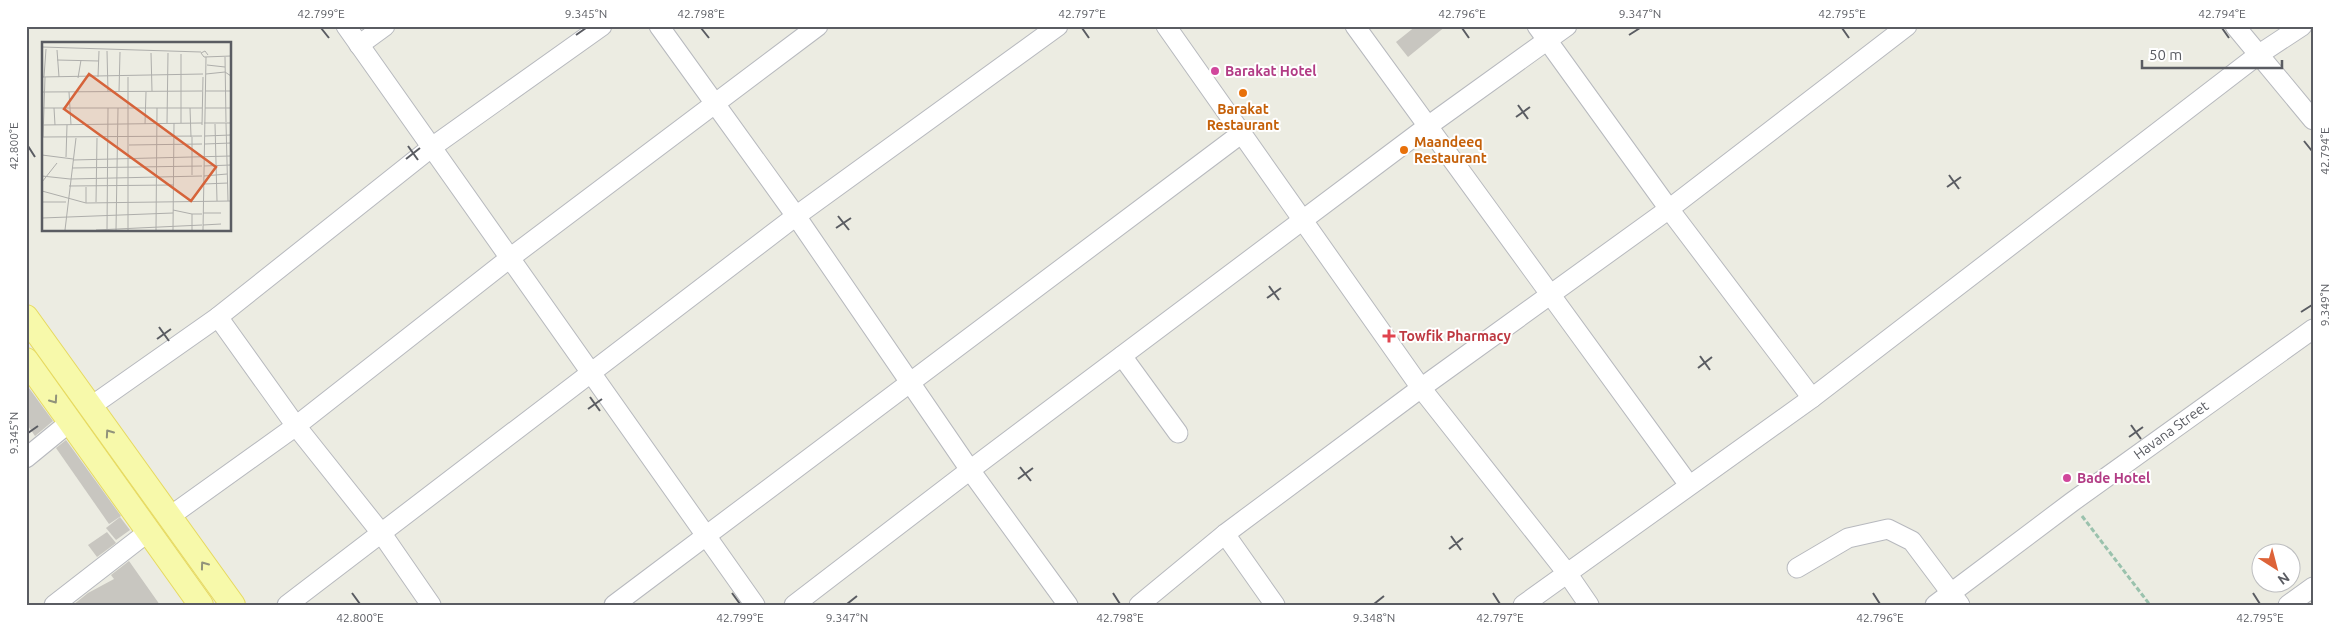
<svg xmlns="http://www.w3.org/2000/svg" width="2339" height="631" font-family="Ubuntu,sans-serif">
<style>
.building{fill:#c8c6c0}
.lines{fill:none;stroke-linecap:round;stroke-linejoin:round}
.minor-casing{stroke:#b7b9be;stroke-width:21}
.major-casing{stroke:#e7da60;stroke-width:26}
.path{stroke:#9ac2ad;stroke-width:3;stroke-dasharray:5 2.5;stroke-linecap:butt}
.minor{stroke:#fff;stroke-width:19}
.major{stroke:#f7f9aa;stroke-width:24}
.oneway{stroke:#91937b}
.ticks{fill:none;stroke:#5a5c62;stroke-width:2}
.hotel-dot{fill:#d1479c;stroke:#fff;stroke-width:2}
.food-dot{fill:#e8710a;stroke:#fff;stroke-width:2}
.health-dot{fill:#e0444e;stroke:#fff;stroke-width:2}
.labels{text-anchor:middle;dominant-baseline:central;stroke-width:4;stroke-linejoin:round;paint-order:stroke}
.hotel-label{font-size:14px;font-weight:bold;fill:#b23c85;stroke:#fff;text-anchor:start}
.food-label{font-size:14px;font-weight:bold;fill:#c56008;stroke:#fff}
.health-label{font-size:14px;font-weight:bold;fill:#be3a42;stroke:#fff;text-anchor:start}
.street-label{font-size:14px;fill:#5a5c62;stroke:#fff}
.inset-road{fill:none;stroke:#aeaeab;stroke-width:1}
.view{fill:#d6633a;fill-opacity:0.15;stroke:#d6633a;stroke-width:2.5}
.inset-edge{fill:none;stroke:#5a5c62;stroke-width:2.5}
.neatline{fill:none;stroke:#5a5c62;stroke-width:2}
.ticks-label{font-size:12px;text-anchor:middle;fill:#5a5c62}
</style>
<rect width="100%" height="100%" fill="#ecece2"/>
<g class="building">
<polygon points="1416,26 1446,26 1408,57 1396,42"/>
<polygon points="26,384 53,421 35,436 26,423"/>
<polygon points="66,440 121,516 109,524 56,448"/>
<polygon points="120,517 130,530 116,540 106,528"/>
<polygon points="107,532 116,543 97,557 88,545"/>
<polygon points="129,561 160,605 73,605 88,593 114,579 111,575"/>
</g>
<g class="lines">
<defs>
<g id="minor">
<polyline points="346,26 755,605"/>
<polyline points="659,26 796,216 970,470 1068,605"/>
<polyline points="1166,26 1421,388 1567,573 1589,605"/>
<polyline points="1355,26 1689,485"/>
<polyline points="1537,26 1669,209 1812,398"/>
<polyline points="2235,26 2313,120"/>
<polyline points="359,45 385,26"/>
<polyline points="218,317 296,426 382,534 431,605"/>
<polyline points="1122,356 1178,433"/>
<polyline points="90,407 218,317 432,147 602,26"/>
<polyline points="26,458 70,422"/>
<polyline points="169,517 296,426 510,258 818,26"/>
<polyline points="1225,534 1275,605"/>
<polyline points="1797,568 1848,538 1888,529 1912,541 1960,605"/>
<polyline points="54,605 148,532"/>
<polyline points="287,605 796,216 1058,26"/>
<polyline points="614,605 1242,133"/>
<polyline points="794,605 970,470 1428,126 1567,26"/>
<polyline points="1139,605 1225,534 1421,388 1669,209 1907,26"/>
<polyline points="1523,605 1812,398 2258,55 2302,26"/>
<polyline points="1935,605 2072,502 2313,329"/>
<polyline points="2288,605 2313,587"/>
</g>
<g id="major">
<polyline points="26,317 233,605"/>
<polyline points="26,360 201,605"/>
</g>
</defs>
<use href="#minor" class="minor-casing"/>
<use href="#major" class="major-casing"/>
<polyline class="path" points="2082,516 2150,605"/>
<use href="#minor" class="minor"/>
<use href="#major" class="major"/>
</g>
<defs><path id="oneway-chevron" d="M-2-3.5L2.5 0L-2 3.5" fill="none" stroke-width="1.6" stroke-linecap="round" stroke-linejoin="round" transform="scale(1.25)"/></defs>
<g class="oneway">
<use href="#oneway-chevron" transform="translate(54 400) rotate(55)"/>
<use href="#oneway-chevron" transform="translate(109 433) rotate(-125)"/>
<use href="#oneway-chevron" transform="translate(204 565) rotate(-126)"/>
</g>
<path class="ticks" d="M 321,28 L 329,38M 701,28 L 709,38M 1082,28 L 1089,38M 1462,28 L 1469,38M 1842,28 L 1849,38M 2222,28 L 2229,38M 576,35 L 586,28M 1629,35 L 1640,28M 1518,105 L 1528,119M 1516,117 L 1530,107M 2304,141 L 2312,151M 28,146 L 35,157M 408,146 L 418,160M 406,159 L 420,148M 1949,175 L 1959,189M 1947,187 L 1961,177M 838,216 L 849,230M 836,228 L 851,218M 1269,286 L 1279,300M 1267,298 L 1281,288M 2301,312 L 2312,305M 159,327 L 169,341M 157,339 L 171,329M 1700,356 L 1710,370M 1698,368 L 1712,357M 590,397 L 600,411M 588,409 L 602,399M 2131,425 L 2141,439M 28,433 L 38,426M 2129,437 L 2143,427M 1020,467 L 1031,481M 1018,479 L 1033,468M 1451,536 L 1461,550M 1449,549 L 1463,538M 352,593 L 360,604M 732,593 L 740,604M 1113,593 L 1120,604M 1493,593 L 1500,604M 1873,593 L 1880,604M 2253,593 L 2260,604M 847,604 L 857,596M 1374,604 L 1384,596"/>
<g class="hotel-dot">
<circle cx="1215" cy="71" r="5"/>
<circle cx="2067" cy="478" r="5"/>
</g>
<g class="food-dot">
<circle cx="1243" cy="93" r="5"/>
<circle cx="1404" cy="150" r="5"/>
</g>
<path class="health-dot" d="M1386.5 328.5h5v5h5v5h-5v5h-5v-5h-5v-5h5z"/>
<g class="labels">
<g class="hotel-label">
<text x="1225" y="71">Barakat Hotel</text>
<text x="2077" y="478">Bade Hotel</text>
</g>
<g class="food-label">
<text x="1243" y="109">Barakat<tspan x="1243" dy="16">Restaurant</tspan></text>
<text x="1414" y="142" text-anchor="start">Maandeeq<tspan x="1414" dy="16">Restaurant</tspan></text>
</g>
<g class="health-label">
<text x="1399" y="336">Towfik Pharmacy</text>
</g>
<g class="street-label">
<text transform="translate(2171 430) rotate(-36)">Havana Street</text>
</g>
</g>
<g transform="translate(42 42)">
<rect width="189" height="189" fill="#ecece2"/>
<path class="inset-road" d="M 0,5 L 159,10M 15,8 L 17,35M 65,9 L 66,50M 109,11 L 110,49M 166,13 L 163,9 L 159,11 L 162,15 L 189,14M 183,15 L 184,80M 15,18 L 57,19M 165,23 L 183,25M 164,32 L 183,30 L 189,34M 0,35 L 161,32M 2,35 L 4,7M 56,35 L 57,9M 36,36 L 39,18M 163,49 L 189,49M 0,50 L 160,49M 27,50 L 29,83M 77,50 L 78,10M 0,66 L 160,66M 12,66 L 13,83M 148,66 L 149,95M 163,66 L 189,66M 125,81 L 126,11M 139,81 L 139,12M 162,81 L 189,81M 184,81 L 186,159M 103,82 L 104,50M 173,82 L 175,159M 0,83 L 160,81M 160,83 L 161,35M 163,94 L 189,93M 0,95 L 160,94M 1,95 L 3,35M 163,102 L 189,101M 87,103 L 160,102M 0,113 L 31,117M 24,115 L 25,83M 31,118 L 189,114M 162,124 L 189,123M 30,126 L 160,124M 150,133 L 150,95M 0,134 L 28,137 L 160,134M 162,134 L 185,132M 0,140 L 15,121M 162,142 L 186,141M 27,144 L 131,143M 0,149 L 44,161 L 189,159M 0,160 L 24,160M 54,160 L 55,96M 44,161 L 44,145M 131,168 L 150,172M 161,171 L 179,171M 0,176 L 131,171M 161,183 L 179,182M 23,188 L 34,96M 54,188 L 160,183M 65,188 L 66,66M 74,188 L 76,66M 86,188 L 86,35M 114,188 L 115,66M 131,188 L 132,81M 150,188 L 150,172 L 160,172M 161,188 L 164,15"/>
<path class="view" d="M 47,32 L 174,125 L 149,159 L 22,67 Z"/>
<rect width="189" height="189" class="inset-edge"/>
</g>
<rect width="2339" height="631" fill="none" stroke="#ffffff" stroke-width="55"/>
<g transform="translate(2276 568) rotate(144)"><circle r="24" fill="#ffffff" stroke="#bdbec0"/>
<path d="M0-4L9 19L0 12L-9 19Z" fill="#dd6338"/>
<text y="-8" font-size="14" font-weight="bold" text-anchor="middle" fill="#5a5c62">N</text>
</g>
<path d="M2142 60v8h140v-8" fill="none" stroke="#5a5c62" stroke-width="2.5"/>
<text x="2149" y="60" font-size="15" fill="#5a5c62" stroke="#ffffff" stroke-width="4" paint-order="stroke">50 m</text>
<rect x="28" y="28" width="2284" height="576" class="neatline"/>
<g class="ticks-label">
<text x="321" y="18">42.799°E</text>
<text x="586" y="18">9.345°N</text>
<text x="701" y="18">42.798°E</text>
<text x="1082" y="18">42.797°E</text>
<text x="1462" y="18">42.796°E</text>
<text x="1640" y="18">9.347°N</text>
<text x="1842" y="18">42.795°E</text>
<text x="2222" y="18">42.794°E</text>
<text transform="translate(14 146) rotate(-90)" y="4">42.800°E</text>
<text transform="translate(2325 151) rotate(-90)" y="4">42.794°E</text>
<text transform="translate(2325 305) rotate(-90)" y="4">9.349°N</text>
<text transform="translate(14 433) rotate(-90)" y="4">9.345°N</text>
<text x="360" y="622">42.800°E</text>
<text x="740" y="622">42.799°E</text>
<text x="847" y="622">9.347°N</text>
<text x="1120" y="622">42.798°E</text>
<text x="1374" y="622">9.348°N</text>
<text x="1500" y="622">42.797°E</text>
<text x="1880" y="622">42.796°E</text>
<text x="2260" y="622">42.795°E</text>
</g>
</svg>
